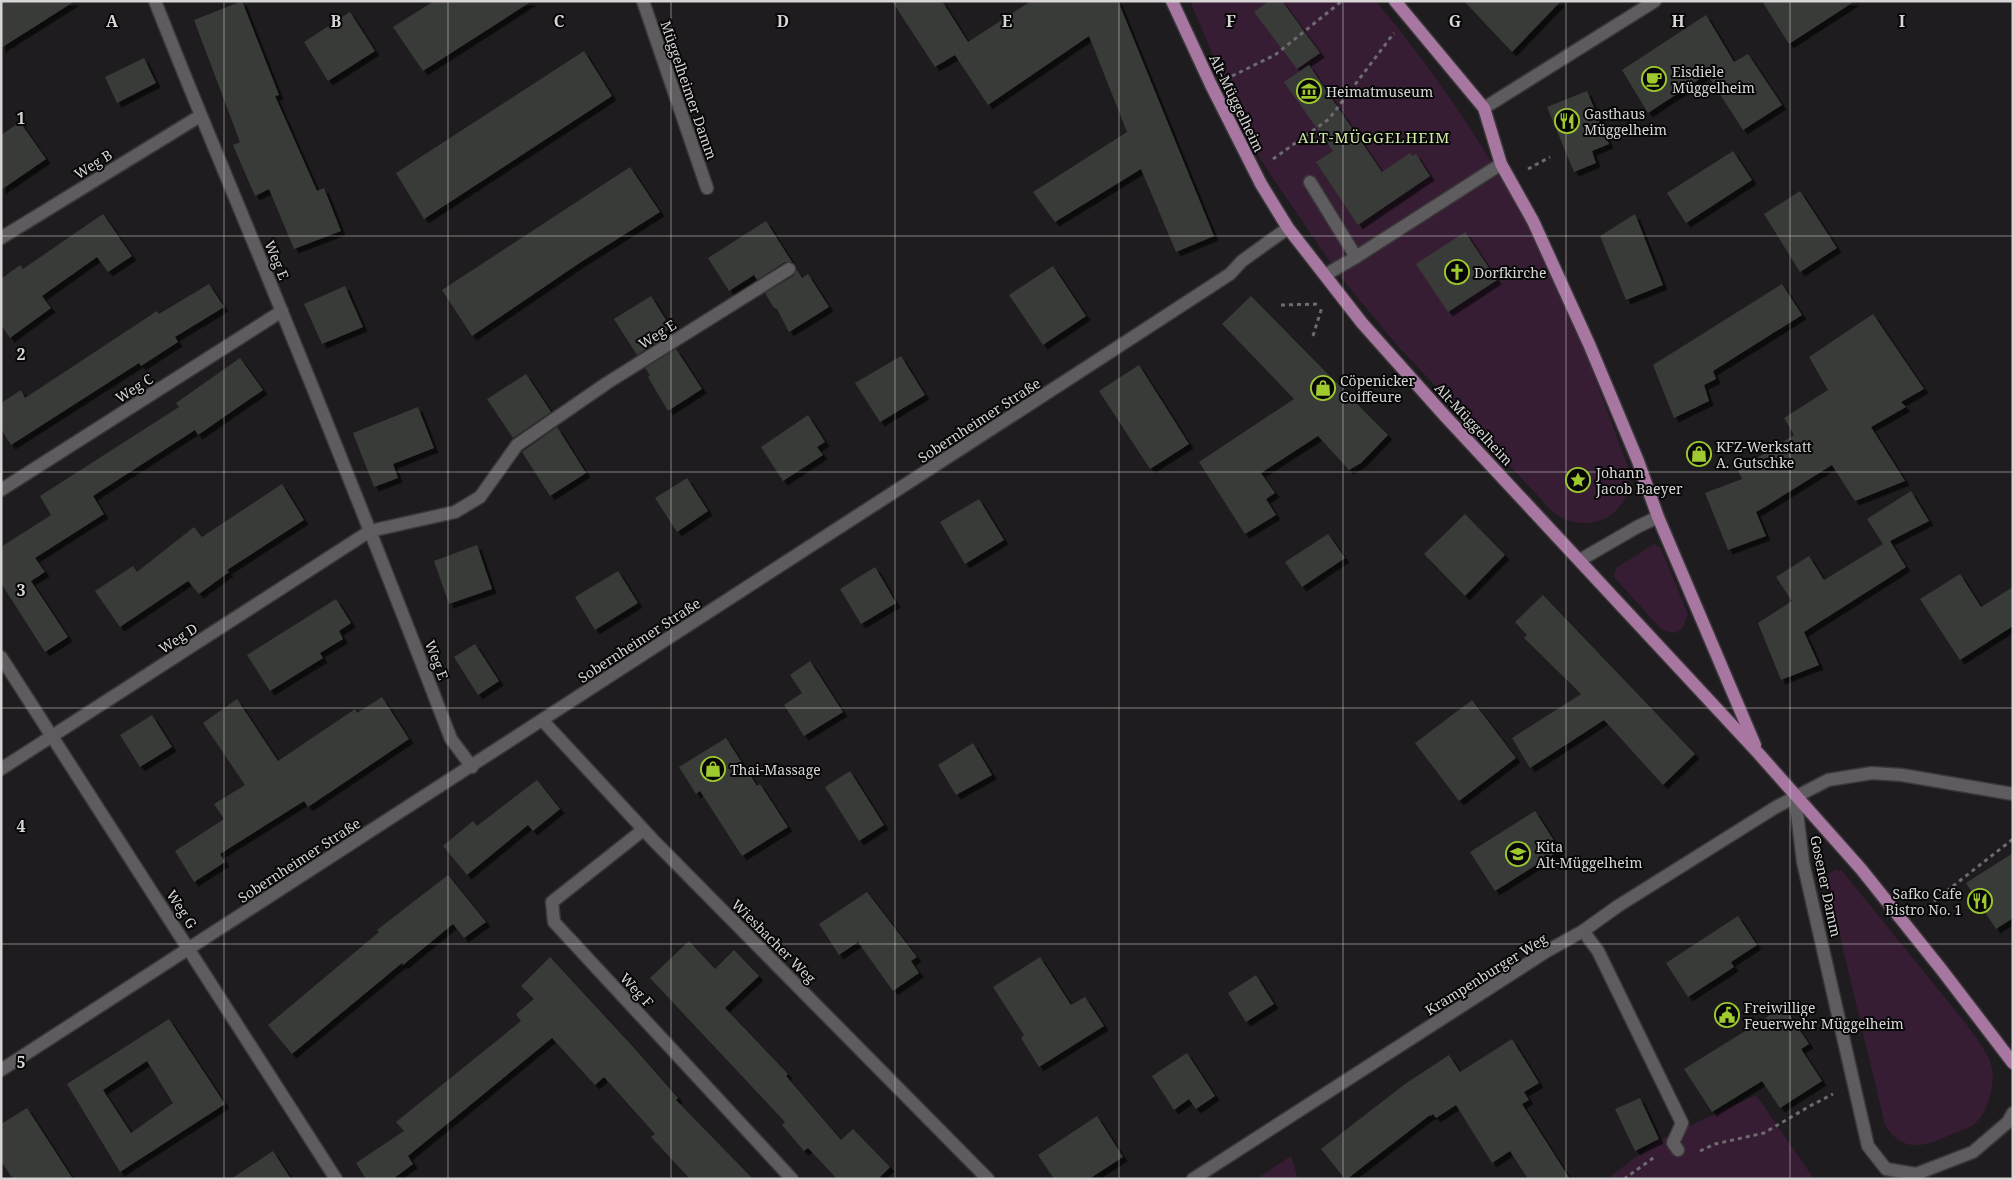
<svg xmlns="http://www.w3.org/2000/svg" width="2014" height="1180" font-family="'Noto Serif',serif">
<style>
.green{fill:#371d34}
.building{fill:#393b38;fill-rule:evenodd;filter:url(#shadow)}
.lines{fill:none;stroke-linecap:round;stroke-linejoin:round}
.minor-casing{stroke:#3a3839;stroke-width:15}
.major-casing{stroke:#3a3839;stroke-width:15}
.path{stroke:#6d6b6d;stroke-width:3;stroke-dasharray:4 4;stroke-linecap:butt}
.minor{stroke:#5f5c5f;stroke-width:12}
.major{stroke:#a777a2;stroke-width:12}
.grid{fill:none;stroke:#d7d5d6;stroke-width:1;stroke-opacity:0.55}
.labels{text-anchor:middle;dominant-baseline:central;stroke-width:4;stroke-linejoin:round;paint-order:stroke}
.poi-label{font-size:14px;fill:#d7d5d6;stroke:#080708;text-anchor:start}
.street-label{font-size:14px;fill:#d7d5d6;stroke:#080708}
.neighbourhood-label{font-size:15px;letter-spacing:1px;fill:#d3eea4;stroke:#080708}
.grid-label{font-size:16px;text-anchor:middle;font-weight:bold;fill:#d7d5d6;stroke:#080708;stroke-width:4;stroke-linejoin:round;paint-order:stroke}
</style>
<defs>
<filter id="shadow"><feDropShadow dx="4.5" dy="4.5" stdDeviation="0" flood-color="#0009"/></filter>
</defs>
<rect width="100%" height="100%" fill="#1e1c1e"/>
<g class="green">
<path d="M 1190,1 L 1376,1 C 1451,91 1516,192 1563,299 C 1588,354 1607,413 1629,469 C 1629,479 1629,490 1624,500 C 1610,526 1575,530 1553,512 L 1395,343 L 1339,275 L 1260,159 L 1241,122 Z"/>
<polygon points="1654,544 1661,548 1688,615 1682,629 1675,633 1662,630 1614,577 1616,568"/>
<path d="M 1835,870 L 1842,871 L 1967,1025 C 1976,1038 1989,1053 1992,1068 C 1995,1085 1988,1114 1973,1125 C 1968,1129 1959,1131 1952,1134 C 1926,1146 1904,1155 1885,1125 L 1827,881 L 1829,874 Z"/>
<polygon points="1756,1095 1814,1179 1607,1179 1657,1141"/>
<polygon points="1291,1156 1298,1179 1256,1179"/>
</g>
<g class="building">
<polygon points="1,1 75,1 1,48"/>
<polygon points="242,1 279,95 275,96 317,191 324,188 341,231 294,249 269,189 255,196 233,145 240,142 194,20"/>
<polygon points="434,1 532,1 423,71 393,27"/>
<polygon points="892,1 942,1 968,42 1031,1 1118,1 1214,236 1176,252 1141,169 1055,222 1033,192 1127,132 1089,36 988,105 955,55 935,67"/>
<polygon points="1269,1 1282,1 1320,53 1297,69 1254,12"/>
<polygon points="1464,1 1561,1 1512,52"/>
<polygon points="1762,1 1855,1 1789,44"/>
<polygon points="350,12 375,51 328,81 304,42"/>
<polygon points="1706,15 1734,62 1748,54 1782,105 1743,130 1707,74 1648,113 1622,70"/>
<polygon points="584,51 612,96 424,219 396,173"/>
<polygon points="144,58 156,83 117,103 105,77"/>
<polygon points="1309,65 1382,172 1410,153 1412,156 1416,154 1430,176 1358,225 1316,162 1333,151 1284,82"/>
<polygon points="1587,91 1609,144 1592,151 1596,163 1574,172 1547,107"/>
<polygon points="20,122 46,159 1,190 1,135"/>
<polygon points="1733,151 1752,180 1686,223 1667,193"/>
<polygon points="630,167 660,212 581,262 472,336 442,290"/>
<polygon points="1800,191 1837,248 1800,272 1764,214"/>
<polygon points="103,214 132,256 108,272 97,257 42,296 51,308 10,338 1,325 1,279 20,265 23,269"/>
<polygon points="1635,214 1663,285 1626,300 1600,236"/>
<polygon points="766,221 792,262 785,262 757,280 754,275 729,291 708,258"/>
<polygon points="1465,232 1497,280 1448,312 1416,264"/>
<polygon points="1053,266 1086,316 1043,345 1009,295"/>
<polygon points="797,270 802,278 808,274 829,307 789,332 777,309 774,308 765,293 793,276"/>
<polygon points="209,284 224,307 175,337 178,342 141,366 139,363 11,445 1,429 1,403 21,390 25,398 157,311 159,314"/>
<polygon points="1782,284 1802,315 1713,371 1716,379 1704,385 1709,401 1674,418 1653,365"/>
<polygon points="345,286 363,327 322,344 304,304"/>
<polygon points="651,296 671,328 665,332 667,336 637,355 614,319"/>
<polygon points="1251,296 1388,435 1361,463 1349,470 1318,436 1261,473 1275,493 1266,499 1276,515 1245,534 1199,462 1294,399 1222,324"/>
<polygon points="1873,314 1924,389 1901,402 1906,407 1871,427 1905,481 1855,501 1832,465 1765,507 1756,512 1766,536 1728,550 1705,493 1742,479 1738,470 1794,435 1784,418 1828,390 1809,357"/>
<polygon points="676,349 702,389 668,411 648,377 650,375 645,368"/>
<polygon points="901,356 925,395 880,422 855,383"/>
<polygon points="240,358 263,390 198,435 195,430 93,496 104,514 35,558 45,572 31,581 68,637 45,652 1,583 1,547 51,515 40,496 179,407 176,403"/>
<polygon points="1139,365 1189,444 1150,469 1099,391"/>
<polygon points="526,374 551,412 513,438 487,399"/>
<polygon points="418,407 434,448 393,464 398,478 374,487 353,433"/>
<polygon points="808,415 825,442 817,447 823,455 783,481 761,447"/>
<polygon points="557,427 586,473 550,496 522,452"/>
<polygon points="687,478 708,511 677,532 655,498"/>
<polygon points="282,484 304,520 227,570 229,572 199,594 188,581 120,627 95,591 133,566 137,572 194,527 202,537"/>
<polygon points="1911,491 1929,521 1890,541 1906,567 1804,632 1819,665 1781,680 1758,623 1792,601 1776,577 1809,556 1824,580 1883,544 1867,519"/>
<polygon points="979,499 1004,540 965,564 940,522"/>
<polygon points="1465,514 1505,555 1465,596 1424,554"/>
<polygon points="1328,534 1345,558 1302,587 1285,562"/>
<polygon points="477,545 492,589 449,604 434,561"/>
<polygon points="875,567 896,603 861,624 840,589"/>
<polygon points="618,571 638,603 595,630 575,597"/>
<polygon points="1960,574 1981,607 2013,587 2013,626 1960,660 1920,599"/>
<polygon points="1543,595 1695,754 1663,785 1604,720 1530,768 1512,738 1581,694 1524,638 1527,635 1515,622"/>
<polygon points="336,599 351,623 339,631 343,639 320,653 323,658 270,691 247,655"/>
<polygon points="475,644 499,681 478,695 454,657"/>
<polygon points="810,661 843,712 804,736 784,705 802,693 790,675"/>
<polygon points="382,697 409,739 308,807 304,801 220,854 225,862 194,882 175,851 224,819 214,804 245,785 203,723 237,699 278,761 355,709 357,713"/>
<polygon points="1472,700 1516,758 1459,801 1415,743"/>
<polygon points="152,715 172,747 140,767 120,735"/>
<polygon points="726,738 757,786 760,784 788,827 742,856 700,791 696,794 679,767"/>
<polygon points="973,743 992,775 956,795 938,765"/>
<polygon points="850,771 884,825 859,841 825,787"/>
<polygon points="537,780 560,809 533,831 528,825 467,875 443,846 473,821 477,826"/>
<polygon points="1535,811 1560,850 1495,891 1470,852"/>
<polygon points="2013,853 2013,918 1996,929 1966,883"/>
<polygon points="448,875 486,922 464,938 453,924 403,965 402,963 292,1054 268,1025 379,932 377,930"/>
<polygon points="867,892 917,957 911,961 919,973 893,991 858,942 839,955 819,924"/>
<polygon points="1738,916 1757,945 1731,962 1734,967 1688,997 1666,963"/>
<polygon points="689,941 715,969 734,950 759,976 725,1008 788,1074 786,1076 841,1140 853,1129 890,1167 878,1179 837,1179 808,1148 804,1151 782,1125 785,1122 650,978"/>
<polygon points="550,957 635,1049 678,1098 676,1100 753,1179 690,1179 651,1137 655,1134 604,1077 595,1085 552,1038 408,1156 413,1164 393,1179 366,1179 356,1163 404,1131 396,1122 521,1021 516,1014 534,999 521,986"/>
<polygon points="1040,957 1071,1005 1085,997 1104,1026 1039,1067 1021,1038 1024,1035 993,987"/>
<polygon points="1256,975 1274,1004 1246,1022 1228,993"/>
<polygon points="1783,1005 1809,1044 1801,1049 1822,1081 1780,1108 1762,1081 1712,1112 1684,1069 1763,1020"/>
<path d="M 169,1019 L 225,1104 L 120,1172 L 67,1084 ZM 147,1061 L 173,1103 L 131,1133 L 103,1090 Z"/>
<polygon points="1512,1039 1539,1083 1524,1092 1529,1100 1522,1104 1570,1179 1528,1179 1510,1151 1492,1163 1456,1105 1436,1118 1433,1114 1431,1116 1430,1115 1347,1179 1345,1179 1321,1149 1405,1084 1449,1055 1460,1072"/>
<polygon points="1187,1053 1215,1096 1196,1109 1189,1099 1174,1110 1152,1076"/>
<polygon points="1640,1098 1659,1139 1635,1151 1615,1109"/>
<polygon points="27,1108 73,1179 13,1179 1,1161 1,1124"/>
<polygon points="1097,1116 1123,1157 1089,1179 1054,1179 1038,1155"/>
<polygon points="273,1151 291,1179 231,1179"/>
</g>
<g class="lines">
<defs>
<g id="minor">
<path d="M 155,1 C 196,106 240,208 282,312 C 340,454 396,596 451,739 L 472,767"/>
<polyline points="643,1 707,188"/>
<polyline points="1484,108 1655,1"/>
<polyline points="1310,182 1356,257"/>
<polyline points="1,238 200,116"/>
<polyline points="1325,275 1356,257 1501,164"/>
<polyline points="1,490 282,311"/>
<polyline points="1580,560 1637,527 1658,517"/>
<polyline points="1,657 336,1179"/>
<polyline points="543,721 656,843 988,1179"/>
<polyline points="1,769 370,531 455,512 480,497 517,445 607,383 789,269"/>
<polyline points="1795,796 1803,862 1868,1146 1886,1169 1916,1174 1973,1152 2008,1122 2013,1113"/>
<polyline points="643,830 552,902 554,922 792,1179"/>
<polyline points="1583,931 1598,951 1682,1123 1673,1143 1678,1150"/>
<polyline points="1,1070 1084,369 1230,274 1242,261 1288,228"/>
<polyline points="1193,1179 1547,951 1583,931 1618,906 1776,807 1828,780 1872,773 1902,775 2013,794"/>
</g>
<g id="major">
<polyline points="1172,1 1211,85 1261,184 1288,228 1362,323 1444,415 1759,754 1861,869 1941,969 2013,1063"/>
<polyline points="1395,1 1484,108 1501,164 1533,221 1589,344 1638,461 1658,517 1755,745"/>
</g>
</defs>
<use href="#minor" class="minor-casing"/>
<use href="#major" class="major-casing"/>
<g class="path">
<polyline points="1232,76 1275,55 1342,1"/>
<polyline points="1273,159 1329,119 1394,33"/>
<polyline points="1528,169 1550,157"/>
<polyline points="1281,305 1320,304"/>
<polyline points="1313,336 1322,307"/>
<polyline points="1934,901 2013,839"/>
<polyline points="1700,1151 1715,1144 1764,1133 1810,1106 1833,1094"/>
<polyline points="1624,1179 1656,1156"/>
</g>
<use href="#minor" class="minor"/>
<use href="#major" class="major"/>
</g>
<path class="grid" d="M 224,1 L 224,1179M 448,1 L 448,1179M 671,1 L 671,1179M 895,1 L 895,1179M 1119,1 L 1119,1179M 1343,1 L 1343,1179M 1566,1 L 1566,1179M 1790,1 L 1790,1179M 1,236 L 2013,236M 1,472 L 2013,472M 1,708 L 2013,708M 1,944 L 2013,944"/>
<defs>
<symbol id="cafe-ring" viewBox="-11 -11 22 22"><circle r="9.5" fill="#080708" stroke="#9eca2f" stroke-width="1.5"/><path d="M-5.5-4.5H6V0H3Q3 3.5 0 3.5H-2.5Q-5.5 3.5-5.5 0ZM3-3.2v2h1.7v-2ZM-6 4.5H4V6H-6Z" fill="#9eca2f"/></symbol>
<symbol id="museum-ring" viewBox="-11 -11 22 22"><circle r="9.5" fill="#080708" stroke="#9eca2f" stroke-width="1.5"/><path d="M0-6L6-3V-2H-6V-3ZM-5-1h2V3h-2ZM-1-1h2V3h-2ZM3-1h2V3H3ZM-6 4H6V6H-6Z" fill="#9eca2f"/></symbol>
<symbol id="restaurant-ring" viewBox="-11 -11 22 22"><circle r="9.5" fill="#080708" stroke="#9eca2f" stroke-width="1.5"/><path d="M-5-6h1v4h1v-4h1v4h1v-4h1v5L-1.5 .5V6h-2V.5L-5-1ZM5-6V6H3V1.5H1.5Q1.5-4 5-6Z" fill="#9eca2f"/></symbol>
<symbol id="church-ring" viewBox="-11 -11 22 22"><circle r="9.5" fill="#080708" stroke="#9eca2f" stroke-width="1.5"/><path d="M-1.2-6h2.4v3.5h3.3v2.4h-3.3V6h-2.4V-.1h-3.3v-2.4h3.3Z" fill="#9eca2f"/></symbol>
<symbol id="shop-ring" viewBox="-11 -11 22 22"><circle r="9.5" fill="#080708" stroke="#9eca2f" stroke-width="1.5"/><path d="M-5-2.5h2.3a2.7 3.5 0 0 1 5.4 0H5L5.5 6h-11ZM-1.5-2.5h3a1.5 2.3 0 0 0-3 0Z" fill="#9eca2f"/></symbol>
<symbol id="sight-ring" viewBox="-11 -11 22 22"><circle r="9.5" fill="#080708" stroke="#9eca2f" stroke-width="1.5"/><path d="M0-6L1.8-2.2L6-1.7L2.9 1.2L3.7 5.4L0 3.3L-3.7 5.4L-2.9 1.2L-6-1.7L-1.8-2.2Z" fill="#9eca2f"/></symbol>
<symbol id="school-ring" viewBox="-11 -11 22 22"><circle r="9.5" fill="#080708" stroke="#9eca2f" stroke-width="1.5"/><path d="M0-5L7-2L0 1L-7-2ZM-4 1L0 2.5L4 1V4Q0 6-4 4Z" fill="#9eca2f"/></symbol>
<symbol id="civic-ring" viewBox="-11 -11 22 22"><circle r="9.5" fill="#080708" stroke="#9eca2f" stroke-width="1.5"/><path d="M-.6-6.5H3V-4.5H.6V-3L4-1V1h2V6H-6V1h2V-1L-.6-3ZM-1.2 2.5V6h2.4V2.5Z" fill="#9eca2f"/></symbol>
</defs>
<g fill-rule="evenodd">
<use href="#cafe-ring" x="1640" y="65" width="28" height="28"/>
<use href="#museum-ring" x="1295" y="77" width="28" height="28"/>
<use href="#restaurant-ring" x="1553" y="107" width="28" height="28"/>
<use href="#church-ring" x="1443" y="258" width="28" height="28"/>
<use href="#shop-ring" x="1309" y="374" width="28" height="28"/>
<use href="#shop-ring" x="1685" y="440" width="28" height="28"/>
<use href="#sight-ring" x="1564" y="466" width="28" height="28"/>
<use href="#shop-ring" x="699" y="755" width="28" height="28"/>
<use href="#school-ring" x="1504" y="840" width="28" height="28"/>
<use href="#restaurant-ring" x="1966" y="887" width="28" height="28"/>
<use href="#civic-ring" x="1713" y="1001" width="28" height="28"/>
</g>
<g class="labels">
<g class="poi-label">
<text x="1672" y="71">Eisdiele<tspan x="1672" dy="16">Müggelheim</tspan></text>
<text x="1326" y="91">Heimatmuseum</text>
<text x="1584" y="113">Gasthaus<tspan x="1584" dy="16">Müggelheim</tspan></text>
<text x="1474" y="272">Dorfkirche</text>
<text x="1340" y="380">Cöpenicker<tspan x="1340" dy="16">Coiffeure</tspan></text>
<text x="1716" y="446">KFZ-Werkstatt<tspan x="1716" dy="16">A. Gutschke</tspan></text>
<text x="1596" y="472">Johann<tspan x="1596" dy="16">Jacob Baeyer</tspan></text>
<text x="730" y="769">Thai-Massage</text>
<text x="1536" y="846">Kita<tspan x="1536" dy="16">Alt-Müggelheim</tspan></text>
<text x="1962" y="893" text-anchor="end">Safko Cafe<tspan x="1962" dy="16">Bistro No. 1</tspan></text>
<text x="1744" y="1007">Freiwillige<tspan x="1744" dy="16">Feuerwehr Müggelheim</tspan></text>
</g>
<g class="street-label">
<text transform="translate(689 90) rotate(71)">Müggelheimer Damm</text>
<text transform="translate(1237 103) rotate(64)">Alt-Müggelheim</text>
<text transform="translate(93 164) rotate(-32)">Weg B</text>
<text transform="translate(277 260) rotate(67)">Weg E</text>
<text transform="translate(657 334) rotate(-32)">Weg E</text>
<text transform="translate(134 388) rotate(-32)">Weg C</text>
<text transform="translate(979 420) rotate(-33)">Sobernheimer Straße</text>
<text transform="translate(1474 424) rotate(47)">Alt-Müggelheim</text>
<text transform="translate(178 638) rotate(-33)">Weg D</text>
<text transform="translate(639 640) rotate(-33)">Sobernheimer Straße</text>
<text transform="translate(437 660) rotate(69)">Weg E</text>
<text transform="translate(299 860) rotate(-33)">Sobernheimer Straße</text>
<text transform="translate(1826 886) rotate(78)">Gosener Damm</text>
<text transform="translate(182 909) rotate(57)">Weg G</text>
<text transform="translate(774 941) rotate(45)">Wiesbacher Weg</text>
<text transform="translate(1486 974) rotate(-32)">Krampenburger Weg</text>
<text transform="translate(637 990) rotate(47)">Weg F</text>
</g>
<g class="neighbourhood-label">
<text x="1374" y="137">ALT-MÜGGELHEIM</text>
</g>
</g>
<g class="grid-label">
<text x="112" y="27">A</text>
<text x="336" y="27">B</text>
<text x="559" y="27">C</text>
<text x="783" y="27">D</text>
<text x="1007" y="27">E</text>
<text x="1231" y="27">F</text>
<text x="1455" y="27">G</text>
<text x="1678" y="27">H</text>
<text x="1902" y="27">I</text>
<text x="21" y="124">1</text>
<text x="21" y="360">2</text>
<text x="21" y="596">3</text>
<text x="21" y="832">4</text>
<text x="21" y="1068">5</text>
</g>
<rect width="2014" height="1180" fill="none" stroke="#d7d5d6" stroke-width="5"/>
</svg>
